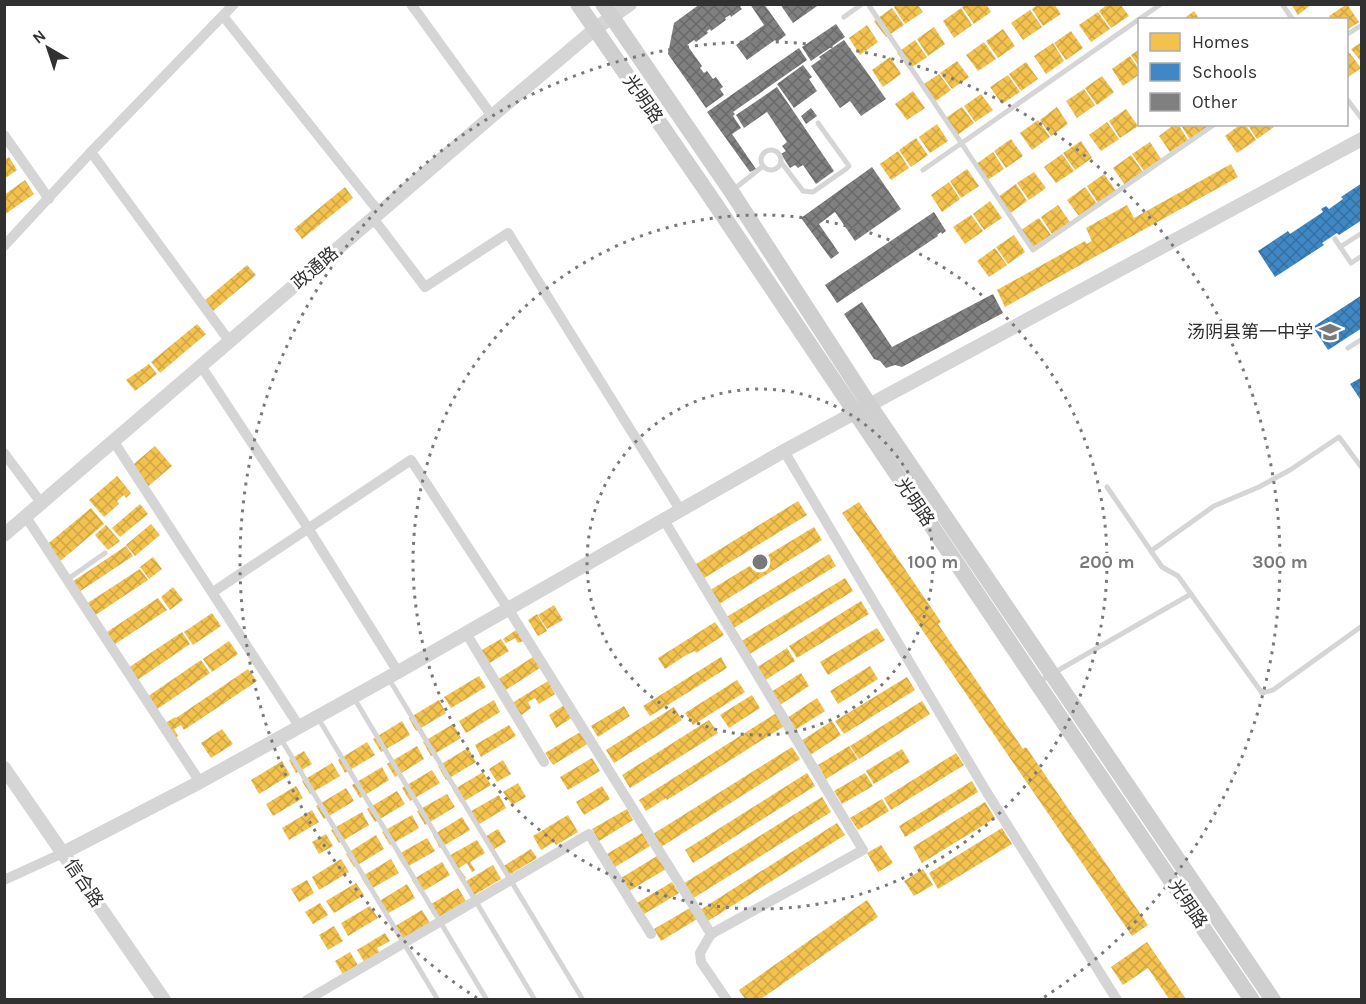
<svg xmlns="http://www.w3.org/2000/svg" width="1366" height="1004" font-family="Karla,'Noto Sans SC',sans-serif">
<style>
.homes{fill:url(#homes-cross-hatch)}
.schools{fill:url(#schools-cross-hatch)}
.building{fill:url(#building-cross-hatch)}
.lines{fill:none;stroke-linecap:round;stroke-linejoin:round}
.service{stroke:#d5d5d5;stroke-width:5}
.minor{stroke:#d5d5d5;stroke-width:10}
.tertiary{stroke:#d5d5d5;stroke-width:14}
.secondary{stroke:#cfcfcf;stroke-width:16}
.ring{fill:none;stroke:#797979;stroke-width:3;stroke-dasharray:3 6}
.labels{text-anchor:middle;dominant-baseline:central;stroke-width:6;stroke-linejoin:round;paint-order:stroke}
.street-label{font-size:18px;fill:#313131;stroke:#fff}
.poi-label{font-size:18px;fill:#313131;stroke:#fff;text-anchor:end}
.centre{fill:#797979;stroke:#fff;stroke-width:3}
.ring-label{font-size:18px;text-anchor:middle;font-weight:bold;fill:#797979;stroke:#fff;stroke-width:6;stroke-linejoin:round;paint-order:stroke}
</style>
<defs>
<pattern id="homes-cross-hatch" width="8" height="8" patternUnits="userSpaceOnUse" patternTransform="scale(1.5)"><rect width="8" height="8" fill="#f2c14e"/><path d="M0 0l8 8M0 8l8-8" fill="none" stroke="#d0a645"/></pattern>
<pattern id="schools-cross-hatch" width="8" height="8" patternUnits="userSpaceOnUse" patternTransform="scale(1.5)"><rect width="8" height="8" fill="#3f88c5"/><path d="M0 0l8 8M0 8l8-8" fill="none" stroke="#3570a1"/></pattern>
<pattern id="building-cross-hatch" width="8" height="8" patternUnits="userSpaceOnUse" patternTransform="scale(1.5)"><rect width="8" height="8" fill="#808080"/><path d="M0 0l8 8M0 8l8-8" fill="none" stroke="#696969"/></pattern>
</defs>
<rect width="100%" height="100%" fill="#fff"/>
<g class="homes">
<polygon points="897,4 917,4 923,12 905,24 894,7"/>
<polygon points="966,4 986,4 991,12 974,24 962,7"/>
<polygon points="1038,4 1054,4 1061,14 1043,26 1032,9"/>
<polygon points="1108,4 1120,4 1129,16 1111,28 1099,11"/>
<polygon points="1291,4 1312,4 1298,15"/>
<polygon points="1347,4 1359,22 1347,30 1347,20 1331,20 1329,16"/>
<polygon points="892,8 904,25 886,37 874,21"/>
<polygon points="961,8 972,25 954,38 943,21"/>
<polygon points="1030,10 1042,27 1023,40 1011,23"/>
<polygon points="1194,11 1200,20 1182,20"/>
<polygon points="1098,12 1110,29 1091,42 1079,25"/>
<polygon points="867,25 878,42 860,55 849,38"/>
<polygon points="934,27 945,44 928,56 917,39"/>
<polygon points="1003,29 1015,46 998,58 986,41"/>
<polygon points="1071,31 1083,48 1066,60 1054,43"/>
<polygon points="915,40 927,57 909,69 897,53"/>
<polygon points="984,42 996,59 978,71 966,55"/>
<polygon points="1362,42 1362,63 1351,49"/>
<polygon points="1053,43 1064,61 1046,74 1034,56"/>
<polygon points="1140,49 1140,68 1131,55"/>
<polygon points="1348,51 1361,68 1347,78 1347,52"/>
<polygon points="1130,56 1140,71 1140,74 1123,86 1112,69"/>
<polygon points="890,57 901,74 883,87 872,70"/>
<polygon points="957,61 969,77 952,89 940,73"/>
<polygon points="1026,62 1038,79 1021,91 1009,74"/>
<polygon points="939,74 951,90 933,103 921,86"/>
<polygon points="1008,75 1020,92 1002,104 990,87"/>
<polygon points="1102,76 1114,92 1097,105 1085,88"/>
<polygon points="1084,89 1095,105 1077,118 1066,101"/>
<polygon points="913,91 925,108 907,120 895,104"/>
<polygon points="981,94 993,110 975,122 964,106"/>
<polygon points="962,107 974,123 956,136 944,119"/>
<polygon points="1057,107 1068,124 1051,136 1040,120"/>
<polygon points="1126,109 1138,126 1120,138 1109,121"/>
<polygon points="1038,120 1050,137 1032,150 1020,133"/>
<polygon points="1107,122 1119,139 1101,151 1089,135"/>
<polygon points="937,124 948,141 930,153 919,137"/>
<polygon points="1175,124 1178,124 1188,140 1170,152 1159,136"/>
<polygon points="1180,124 1205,124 1207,127 1190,139"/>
<polygon points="1241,124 1245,124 1256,140 1237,153 1225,136"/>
<polygon points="1247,124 1273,124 1274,127 1257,139"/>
<polygon points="916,138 928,155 911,167 899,150"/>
<polygon points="1011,139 1023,156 1006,168 994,151"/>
<polygon points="1081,141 1092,158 1075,170 1063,153"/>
<polygon points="1150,142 1161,159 1144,171 1132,154"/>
<polygon points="898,151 909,168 891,180 880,164"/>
<polygon points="993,152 1004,169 986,181 975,165"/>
<polygon points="1062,154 1074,171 1056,183 1044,167"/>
<polygon points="1131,155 1143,172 1125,185 1113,168"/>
<polygon points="9,157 17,170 4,179 4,160"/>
<polygon points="1231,164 1238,177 1005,307 997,290 1085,241 1087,244 1092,241 1086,228 1127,205 1134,218"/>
<polygon points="967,169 979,186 961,198 950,181"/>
<polygon points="1034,172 1046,188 1029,200 1017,183"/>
<polygon points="1104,174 1116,191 1098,203 1087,186"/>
<polygon points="25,180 34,194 4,215 4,195"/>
<polygon points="949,182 960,199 942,212 931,195"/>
<polygon points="1016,184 1027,201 1009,214 998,197"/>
<polygon points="345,187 353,198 302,239 294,229"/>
<polygon points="1085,187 1097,204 1079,216 1067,200"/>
<polygon points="990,201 1002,218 984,230 973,214"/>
<polygon points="1058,205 1070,222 1052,234 1041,217"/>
<polygon points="971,215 983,231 965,244 953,227"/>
<polygon points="1039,218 1051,235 1033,247 1021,230"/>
<polygon points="1014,235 1025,252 1008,264 996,247"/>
<polygon points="995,248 1007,265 989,277 977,261"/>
<polygon points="247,265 256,275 213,311 204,301"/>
<polygon points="197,324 206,334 160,373 151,362"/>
<polygon points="149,364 157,374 135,391 126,380"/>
<polygon points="155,446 172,466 146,488 129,468"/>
<polygon points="117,476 131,493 126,498 124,495 117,501 119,504 104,517 89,500"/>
<polygon points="798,501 807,515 701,580 693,566"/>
<polygon points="859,502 941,622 938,624 1023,749 1026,747 1148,925 1132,936 842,513"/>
<polygon points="140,504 148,514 120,537 112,528"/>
<polygon points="91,508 104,524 58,563 44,547"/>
<polygon points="151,524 160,535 135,556 126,545"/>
<polygon points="106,525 120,541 108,550 95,535"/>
<polygon points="814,527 822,540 716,606 707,592"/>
<polygon points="126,546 133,556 76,594 69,584"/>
<polygon points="829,554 836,566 732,629 725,618"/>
<polygon points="153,557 162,569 149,579 140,567"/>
<polygon points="140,569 148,580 91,618 83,606"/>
<polygon points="845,578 853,591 748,655 740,642"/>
<polygon points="173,587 183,600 170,610 161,597"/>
<polygon points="158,598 167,610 109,648 101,636"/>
<polygon points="861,601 869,614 797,658 789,646"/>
<polygon points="554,605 563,620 547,629 538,615"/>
<polygon points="212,613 221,626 193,645 184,632"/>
<polygon points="537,614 547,631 538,636 528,620"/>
<polygon points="715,622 724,635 696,653 695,651 686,655 665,669 658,658"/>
<polygon points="877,628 885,640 828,675 820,662"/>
<polygon points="516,630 523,641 518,643 515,638 506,643 503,639"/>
<polygon points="182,632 190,644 133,683 125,670"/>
<polygon points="501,639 509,651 488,664 480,651"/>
<polygon points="229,641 238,654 212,672 203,659"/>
<polygon points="787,648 795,661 764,681 756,668"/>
<polygon points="533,657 540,668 504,691 497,680"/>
<polygon points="721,657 727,668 650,716 643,706"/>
<polygon points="201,660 210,673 153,712 144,699"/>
<polygon points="870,666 878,679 838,704 830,691"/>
<polygon points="248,669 257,681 184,730 181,725 174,729 178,736 171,741 161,726 175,717 176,718"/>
<polygon points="801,673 809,686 780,705 771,692"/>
<polygon points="479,676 486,687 451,708 444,697"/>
<polygon points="907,677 915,690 844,734 835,721"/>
<polygon points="737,680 745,692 693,725 685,713"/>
<polygon points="548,681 555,694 539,704 535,698 528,702 531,708 520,716 512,703"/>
<polygon points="752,695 760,708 729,728 720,715"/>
<polygon points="817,698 825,711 795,730 787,718"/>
<polygon points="439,700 446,713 416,731 409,718"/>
<polygon points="494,700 500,712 466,733 459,721"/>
<polygon points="922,701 930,714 859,759 850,746"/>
<polygon points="566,704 573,717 556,728 549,715"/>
<polygon points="624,706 630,716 598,737 591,726"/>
<polygon points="674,707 682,720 614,763 606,750"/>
<polygon points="778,712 786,725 667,800 666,798 646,811 639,800"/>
<polygon points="709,720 718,733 630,788 622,775"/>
<polygon points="402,721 410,735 381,752 373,739"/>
<polygon points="832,721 841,735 810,755 801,741"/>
<polygon points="453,724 461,738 431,756 423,742"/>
<polygon points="509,725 516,736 481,757 475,745"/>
<polygon points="222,729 233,744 211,758 201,743"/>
<polygon points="582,731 589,743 553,765 545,753"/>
<polygon points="367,742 375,755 345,773 338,760"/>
<polygon points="417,746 424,759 395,777 387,764"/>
<polygon points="849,746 858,759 826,779 818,765"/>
<polygon points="792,747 800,759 661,847 653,834"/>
<polygon points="468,748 476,762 446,780 438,766"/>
<polygon points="902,749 910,762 874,784 866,771"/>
<polygon points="304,751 312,764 296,773 289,760"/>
<polygon points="956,753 964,765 891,810 884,798"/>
<polygon points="592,758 600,771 568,790 560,777"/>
<polygon points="503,760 511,774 497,782 489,769"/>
<polygon points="282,761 290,775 259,794 251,780"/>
<polygon points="332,763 340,776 310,794 302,781"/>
<polygon points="382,767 389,780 360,798 352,785"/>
<polygon points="432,770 440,783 410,801 402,788"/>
<polygon points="483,772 491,785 461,803 453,790"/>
<polygon points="807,773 815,786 693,863 685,850"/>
<polygon points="865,773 873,786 842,804 834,791"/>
<polygon points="972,781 978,792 905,837 899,826"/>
<polygon points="518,783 526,797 512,805 503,792"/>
<polygon points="296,786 303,798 273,816 266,804"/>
<polygon points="602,786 610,799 584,815 576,802"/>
<polygon points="346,788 354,801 324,819 316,806"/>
<polygon points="397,791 405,804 375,822 367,809"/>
<polygon points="447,794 455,807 425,825 417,811"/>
<polygon points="499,795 506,808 476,826 468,813"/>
<polygon points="822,797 831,812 692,899 683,884"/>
<polygon points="882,799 889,811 858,830 850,818"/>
<polygon points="985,802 995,818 922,863 913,847"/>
<polygon points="627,809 633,820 599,841 592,829"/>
<polygon points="312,810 319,822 289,840 282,828"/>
<polygon points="362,812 369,825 339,843 331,830"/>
<polygon points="412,815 419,828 390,845 382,832"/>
<polygon points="568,815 578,832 556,845 554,842 541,850 533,836"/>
<polygon points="462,817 470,830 440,848 433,835"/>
<polygon points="837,823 845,835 708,921 700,910"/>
<polygon points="1002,828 1012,844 938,889 929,873"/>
<polygon points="498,829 506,842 491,851 483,838"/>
<polygon points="642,833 650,846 615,867 607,854"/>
<polygon points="326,834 333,846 319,854 312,842"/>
<polygon points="376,835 384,849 354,867 346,854"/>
<polygon points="427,838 435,851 405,868 397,855"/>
<polygon points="477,840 485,853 470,862 475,870 472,872 467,863 459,868 466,878 461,881 447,857"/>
<polygon points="881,845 893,863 878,872 867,853"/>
<polygon points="531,849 537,858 507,876 502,867"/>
<polygon points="657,856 666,869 629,891 621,878"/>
<polygon points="341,859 349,872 319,890 312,877"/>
<polygon points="391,859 399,873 369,890 361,877"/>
<polygon points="442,862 450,875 420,893 412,880"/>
<polygon points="493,865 501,879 471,897 463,883"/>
<polygon points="923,869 933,885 914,896 904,881"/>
<polygon points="307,880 314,893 299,902 291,889"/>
<polygon points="672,882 679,893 644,914 637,903"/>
<polygon points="356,883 364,895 334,913 326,901"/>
<polygon points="407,884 415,898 385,915 378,902"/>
<polygon points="458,888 466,901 436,919 428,906"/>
<polygon points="867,900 878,917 761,999 745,999 739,990"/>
<polygon points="320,903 328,915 313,924 305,912"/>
<polygon points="370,906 378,918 348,936 341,923"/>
<polygon points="690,908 697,919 661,941 654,929"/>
<polygon points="422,910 430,923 400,941 392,928"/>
<polygon points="334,926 343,941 328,950 319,935"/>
<polygon points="385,933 390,941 377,948 380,954 365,963 357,950"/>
<polygon points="1147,942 1186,999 1169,999 1148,968 1123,985 1111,967"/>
<polygon points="350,952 359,967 344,976 335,961"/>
</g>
<g class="schools">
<polygon points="1362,183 1362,220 1339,235 1337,233 1322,243 1324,245 1275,277 1258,251 1288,231 1290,234 1323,212 1321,209 1326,206 1329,209 1343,199 1341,197"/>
<polygon points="1362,295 1362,328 1328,350 1313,327"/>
<polygon points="1362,377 1362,402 1350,384"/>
</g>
<g class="building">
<polygon points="700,4 744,4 740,7 742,9 731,17 730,15 725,18 726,20 711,31 710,29 707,31 708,33 696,42 694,40 687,45 702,66 700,68 704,73 707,71 713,79 716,77 723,87 720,89 724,95 706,108 668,54 674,23"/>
<polygon points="750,4 764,4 786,35 777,42 775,40 747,60 736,45 764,25"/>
<polygon points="780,4 820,4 793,23"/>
<polygon points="836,24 845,37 811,61 802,47"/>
<polygon points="844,40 886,99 861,116 850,101 840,108 811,66 821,59 819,57"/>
<polygon points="799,48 807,60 733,112 735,114 733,116 741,128 732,134 756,169 750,172 707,112"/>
<polygon points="803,65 812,77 809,79 817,91 794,108 777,84"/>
<polygon points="777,87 834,171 816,184 803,165 798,168 795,165 790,168 781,154 786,151 782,146 787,142 767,112 744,128 736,115"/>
<polygon points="811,108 817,116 806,124 801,116"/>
<polygon points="872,167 901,209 855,241 835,212 819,224 839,253 831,259 801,218"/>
<polygon points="934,212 946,231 942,234 941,232 937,235 938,236 837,303 825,285"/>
<polygon points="993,294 1003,313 902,367 895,365 886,368 880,361 874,359 844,314 862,302 892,347"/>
</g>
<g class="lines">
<g class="service">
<polyline points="868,4 1033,250 1215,124"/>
<polyline points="1282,4 1293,20"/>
<polyline points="844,17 862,4"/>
<polyline points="1346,35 1362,25"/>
<polyline points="1346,98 1362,119"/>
<circle cx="771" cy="160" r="10"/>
<polyline points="781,162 803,191 813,192 846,169 849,166 818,123"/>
<polyline points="923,170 1161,4"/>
<polyline points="733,190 763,166"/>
<polyline points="1335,239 1351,263 1362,256"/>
<polyline points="1340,247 1362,233"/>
<polyline points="1348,348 1362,339"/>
<polyline points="1107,487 1162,567 1178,576 1262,693 1273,690 1362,626"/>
<polyline points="1151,551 1214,506 1259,487 1290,470 1339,437 1362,468"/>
<polyline points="68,579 105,553"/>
<polyline points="389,679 583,1000"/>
<polyline points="1038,682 1191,594"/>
<polyline points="354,698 535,1000"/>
<polyline points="318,718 487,1000"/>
<polyline points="281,739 438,1000"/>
</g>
<g class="minor">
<polyline points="411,4 492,116"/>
<polyline points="223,16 379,212"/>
<polyline points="4,135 49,199"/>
<polyline points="91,152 230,342"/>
<polyline points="373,218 425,287 508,233 681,511"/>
<polyline points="4,246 91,152 234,4"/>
<polyline points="201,366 308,528 398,672"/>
<polyline points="114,442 299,726"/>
<polyline points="784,451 986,791 1117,1000"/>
<polyline points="4,453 42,504"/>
<polyline points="26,517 200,782"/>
<polyline points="213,592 411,460 509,610 711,934 863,850 664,520"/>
<polyline points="466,633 544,762"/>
<polyline points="4,880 63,853"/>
<polyline points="711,934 700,953 701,962 727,1000"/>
<polyline points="307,1000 589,834 651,934"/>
</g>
<g class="tertiary">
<polyline points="4,535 492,116 595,29 630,4"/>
<polyline points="4,768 164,1000"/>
<polyline points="63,853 200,782 398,672 784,451 1362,139"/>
</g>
<g class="secondary">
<polyline points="578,4 716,205 1037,683 1252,1000"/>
<polyline points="603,4 731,191 870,406 1273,1000"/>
</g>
</g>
<g class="ring">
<circle cx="760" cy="562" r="173"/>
<circle cx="760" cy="562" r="347"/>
<path d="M477 998A520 520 0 1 1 1043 998"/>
</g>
<defs>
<symbol id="school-bare" viewBox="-9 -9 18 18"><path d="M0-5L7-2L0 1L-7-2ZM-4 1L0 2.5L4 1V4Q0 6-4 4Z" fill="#797979" stroke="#fff" stroke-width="2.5" paint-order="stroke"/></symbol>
</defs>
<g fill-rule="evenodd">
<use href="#school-bare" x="1315" y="317" width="30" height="30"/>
</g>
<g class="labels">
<g class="street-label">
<text transform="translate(643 99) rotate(55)">光明路</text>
<text transform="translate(315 268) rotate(-41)">政通路</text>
<text transform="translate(915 502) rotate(56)">光明路</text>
<text transform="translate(84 883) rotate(56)">信合路</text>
<text transform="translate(1188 904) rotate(56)">光明路</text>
</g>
<g class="poi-label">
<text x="1313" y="332">汤阴县第一中学</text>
</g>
</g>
<circle cx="760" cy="562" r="9" class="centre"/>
<g class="ring-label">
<text x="933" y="568">100 m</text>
<text x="1107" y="568">200 m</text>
<text x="1280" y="568">300 m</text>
</g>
<rect width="1366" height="1004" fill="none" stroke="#313131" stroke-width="12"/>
<rect x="1138" y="18" width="210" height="108" fill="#ffffff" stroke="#adadad" stroke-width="1.5"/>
<rect x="1150" y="33" width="30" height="18" fill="#f2c14e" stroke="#adadad" stroke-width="1.5"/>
<text x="1192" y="48" font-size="18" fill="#313131">Homes</text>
<rect x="1150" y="63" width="30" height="18" fill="#3f88c5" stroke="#adadad" stroke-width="1.5"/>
<text x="1192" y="78" font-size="18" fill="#313131">Schools</text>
<rect x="1150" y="93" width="30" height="18" fill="#808080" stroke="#adadad" stroke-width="1.5"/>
<text x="1192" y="108" font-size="18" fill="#313131">Other</text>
<g transform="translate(48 48) rotate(321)" stroke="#ffffff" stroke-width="4.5" paint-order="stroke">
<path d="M0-4.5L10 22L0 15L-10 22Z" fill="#313131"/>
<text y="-9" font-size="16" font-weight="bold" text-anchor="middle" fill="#313131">N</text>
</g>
</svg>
